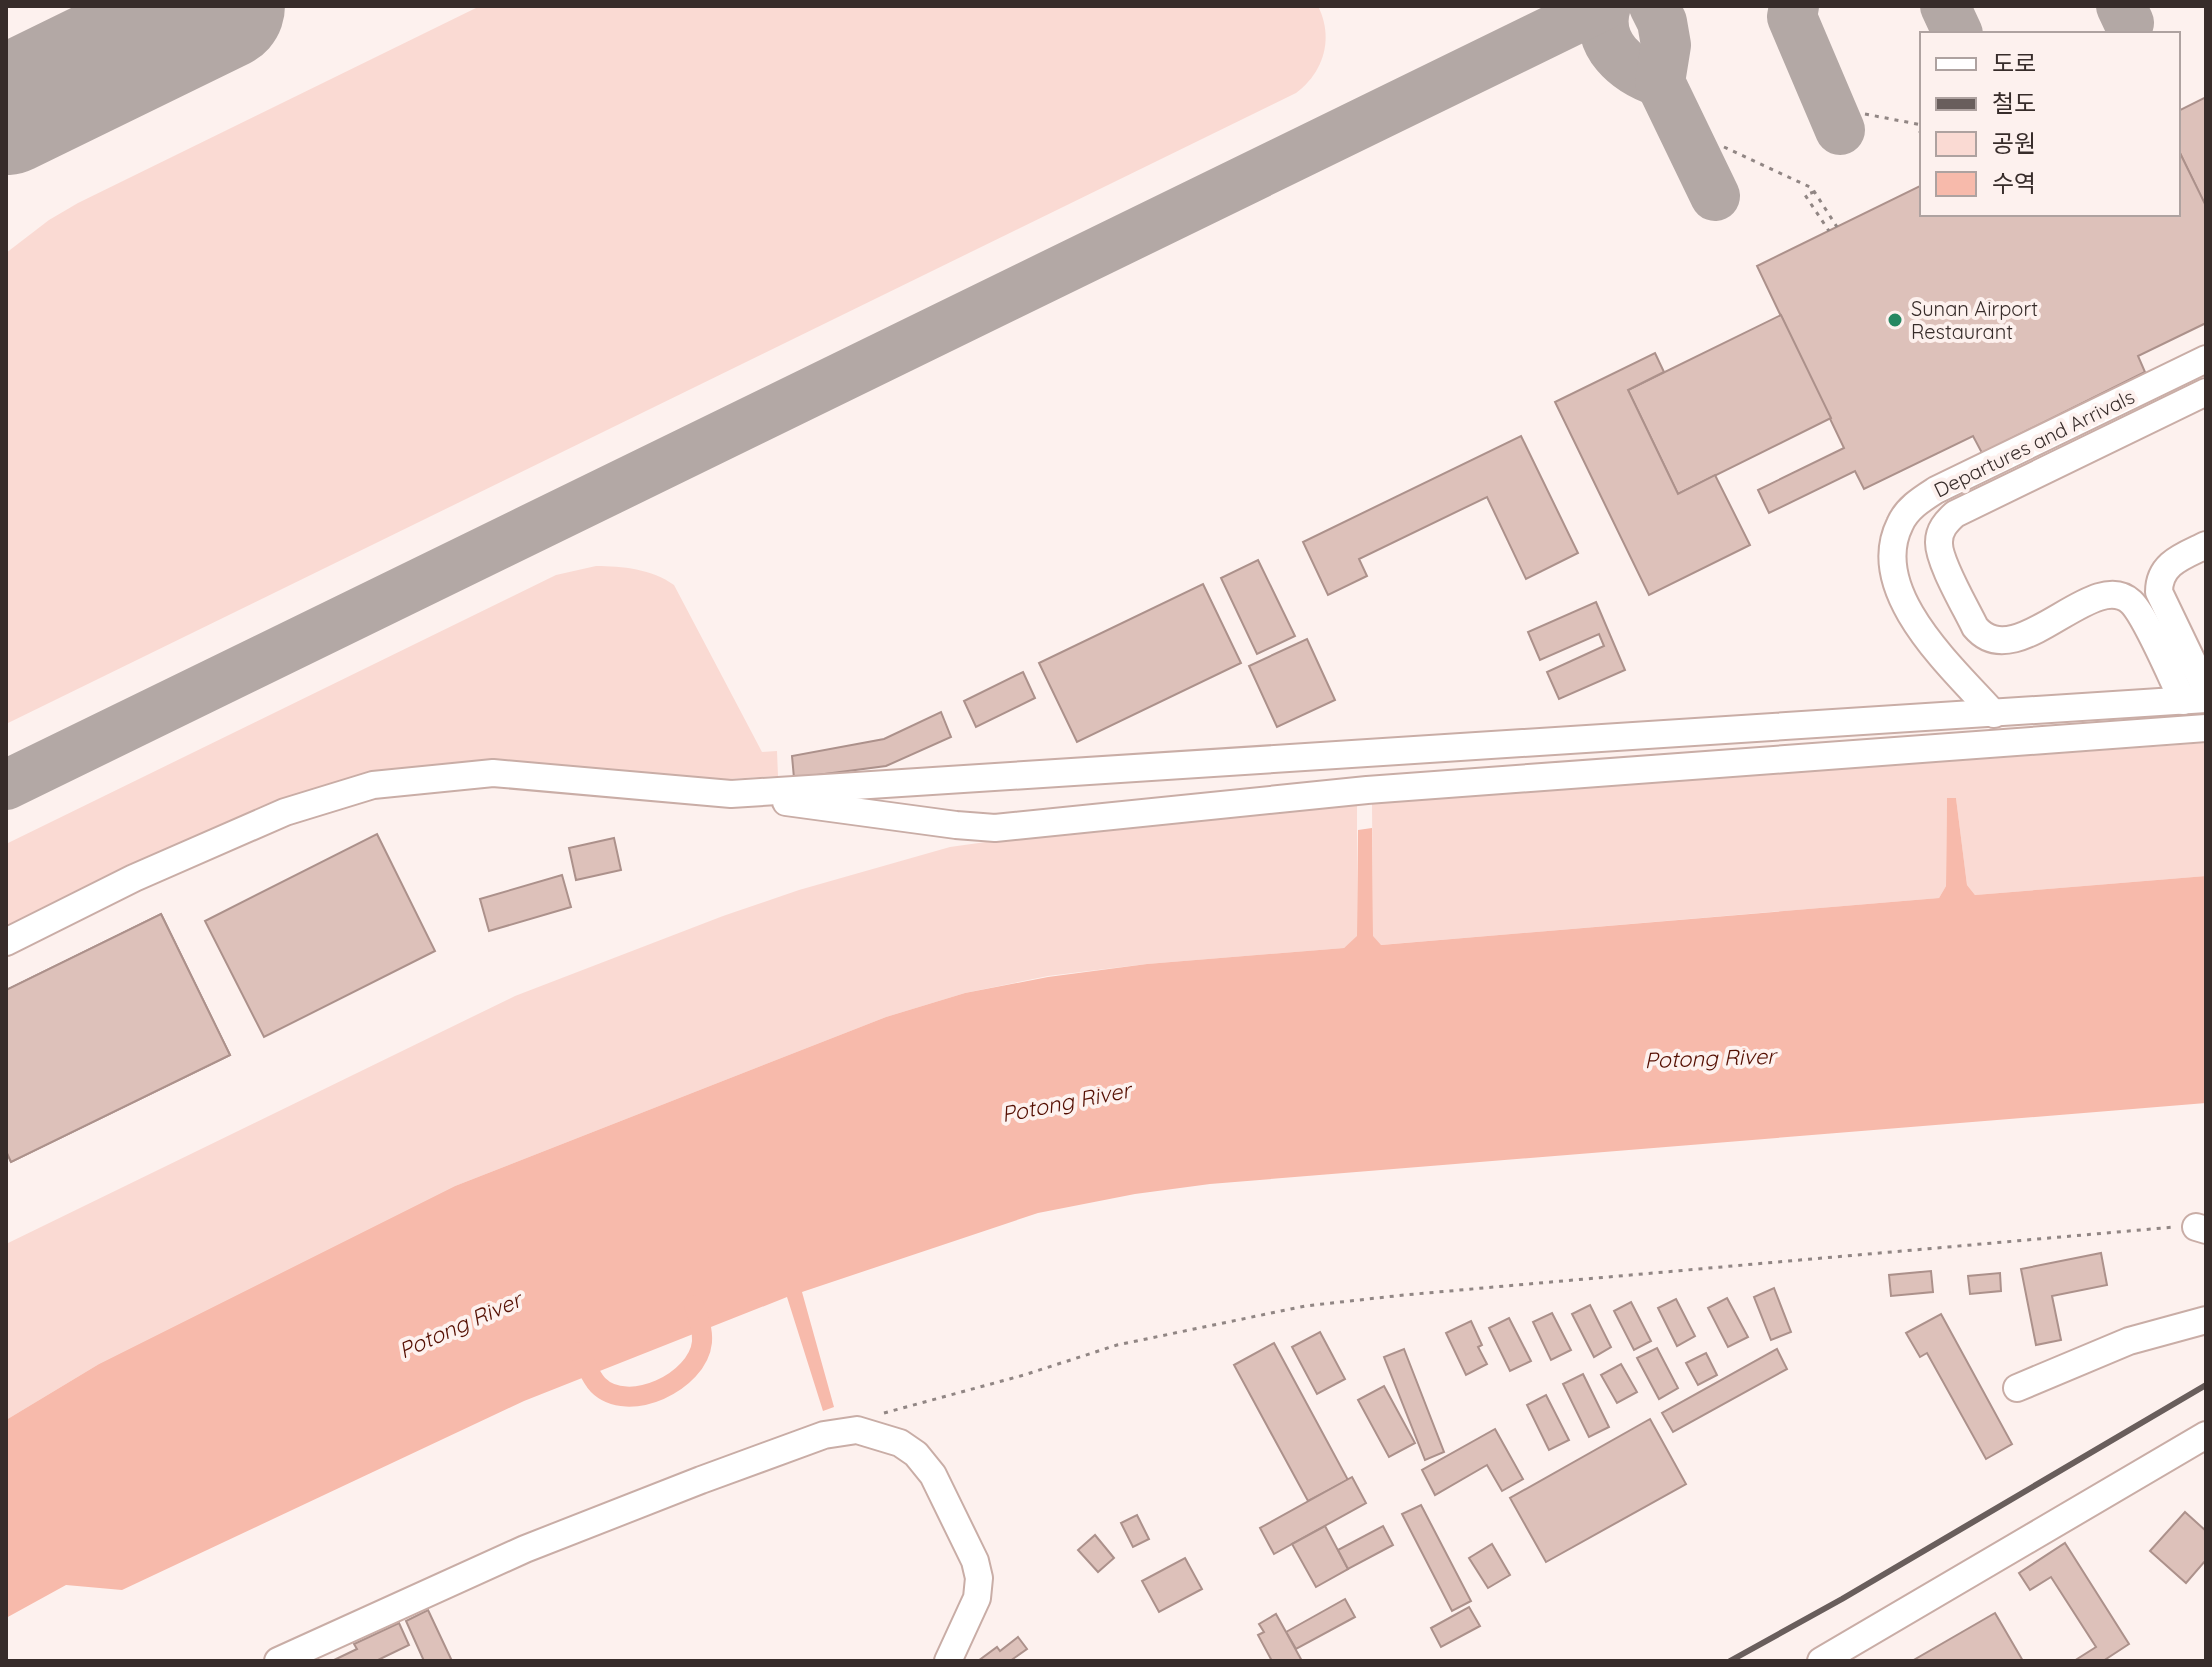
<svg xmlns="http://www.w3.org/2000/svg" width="2212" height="1667" font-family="Quicksand,'Noto Sans KR',sans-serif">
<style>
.green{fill:#fadad3}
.water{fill:#f7baab}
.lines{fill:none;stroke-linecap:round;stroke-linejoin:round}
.canal{stroke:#f7baab;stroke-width:20}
.taxiway{stroke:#b3a8a5;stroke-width:50}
.runway{stroke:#b3a8a5;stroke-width:128}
.building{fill:#ddc1ba;stroke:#ac918b;stroke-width:2}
.minor-casing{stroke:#c9ada6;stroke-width:30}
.path{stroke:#918684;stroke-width:3;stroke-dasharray:4 6;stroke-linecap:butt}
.minor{stroke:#fff;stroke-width:26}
.rail{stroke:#695e5c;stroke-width:6}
.poi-dot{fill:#268862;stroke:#fdf1ee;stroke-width:3}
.labels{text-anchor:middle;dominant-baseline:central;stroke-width:8;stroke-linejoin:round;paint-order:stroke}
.poi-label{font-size:20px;fill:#372c2a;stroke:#fdf1ee;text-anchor:start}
.street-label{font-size:20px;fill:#372c2a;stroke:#fdf1ee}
.water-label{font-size:22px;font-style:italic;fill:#540e01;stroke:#fdf1ee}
</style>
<rect width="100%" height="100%" fill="#fdf1ee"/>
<g class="green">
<path d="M 480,6 L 1318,6 C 1334,38 1324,72 1296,93 L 6,724 L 6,253 L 49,220 L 78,203 Z"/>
<path d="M 596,566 C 622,566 652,569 674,585 L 762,752 L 777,751 L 778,776 L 712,780 L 416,770 L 6,933 L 6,844 L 556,575 Z"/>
<polygon points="2206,743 2206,876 1975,895 1967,885 1956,798 1947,798 1946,886 1939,898 1380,945 1373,937 1372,803"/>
<polygon points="1357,805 1357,937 1344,948 1147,964 1048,976 965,993 886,1017 455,1186 99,1364 6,1420 6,1244 515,996 723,916 799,890 950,847 1028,836"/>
</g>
<polygon class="water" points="1947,798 1956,798 1967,885 1975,895 2206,876 2206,1103 1210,1184 1135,1194 1038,1213 802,1292 834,1407 823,1411 787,1297 524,1401 122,1590 66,1585 6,1618 6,1420 99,1364 455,1186 886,1017 965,993 1048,977 1147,964 1344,948 1357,936 1358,830 1372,828 1373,936 1381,945 1939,898 1946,886"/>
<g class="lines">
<path class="canal" d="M 579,1352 C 585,1361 590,1377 598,1385 C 628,1415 698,1382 702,1342 C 703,1329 698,1316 694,1305"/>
<g class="taxiway">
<path d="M 1606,6 C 1594,44 1627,71 1660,82"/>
<polyline points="1654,6 1662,22 1666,45 1660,82 1715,196"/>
<polyline points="1794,6 1792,17 1840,130"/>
<polyline points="1945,6 1958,34"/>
<polyline points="2121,6 2129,23"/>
<polyline points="6,133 49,90"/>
<polyline points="6,785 1602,6"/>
</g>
<polyline class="runway" points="6,111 221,6"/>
</g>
<g class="building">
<polygon points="2206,97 2206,205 2205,205 2178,149 2178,111"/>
<polygon points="2178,149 2206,206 2206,323 2138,356 2145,372 1982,453 1973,436 1864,489 1855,471 1769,513 1758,490 1844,448 1757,266 1922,185 1922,214 2178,214"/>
<polygon points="1781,315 1831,418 1678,494 1628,390"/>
<polygon points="1655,353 1664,372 1628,390 1678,494 1715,475 1750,545 1649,595 1555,402"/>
<polygon points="1521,436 1578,553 1526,579 1487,497 1359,559 1367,576 1328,595 1303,542"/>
<polygon points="1258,560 1295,636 1257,654 1221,578"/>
<polygon points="1203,584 1241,663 1077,742 1039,663"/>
<polygon points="1596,602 1625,670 1559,699 1547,672 1604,646 1599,634 1540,660 1528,632"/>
<polygon points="1307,639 1335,700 1277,727 1249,666"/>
<polygon points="1023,672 1035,698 976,727 964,701"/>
<polygon points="941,712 951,737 886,766 794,778 792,756 884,739"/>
<polygon points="377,834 435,951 264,1037 205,921"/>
<polygon points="614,838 621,870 576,880 569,848"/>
<polygon points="562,875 571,907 489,931 480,899"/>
<polygon points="161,914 230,1055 11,1162 6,1151 6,1051 31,1103 169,1036 139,974 6,1039 6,990"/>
<polygon points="161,914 230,1055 11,1162 6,1151 6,990"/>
<polygon points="2101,1253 2107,1285 2052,1296 2061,1340 2036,1345 2021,1269"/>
<polygon points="1931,1271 1933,1292 1891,1296 1889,1275"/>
<polygon points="2000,1273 2001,1291 1970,1294 1968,1276"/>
<polygon points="1774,1288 1791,1332 1771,1340 1754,1297"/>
<polygon points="1727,1298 1748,1337 1728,1347 1708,1308"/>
<polygon points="1676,1299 1695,1336 1677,1346 1658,1308"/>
<polygon points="1631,1302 1651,1341 1634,1350 1614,1311"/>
<polygon points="1590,1305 1611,1347 1594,1357 1572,1314"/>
<polygon points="1552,1313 1571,1350 1551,1360 1533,1322"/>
<polygon points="1941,1314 2012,1444 1986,1459 1927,1353 1920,1357 1906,1333"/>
<polygon points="1509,1318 1531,1361 1510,1371 1489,1328"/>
<polygon points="1471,1321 1482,1345 1478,1347 1487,1364 1466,1375 1446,1333"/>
<polygon points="1320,1332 1345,1379 1317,1394 1292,1347"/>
<polygon points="1274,1343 1348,1480 1308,1501 1234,1365"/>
<polygon points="1657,1348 1678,1388 1659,1399 1637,1358"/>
<polygon points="1404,1349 1444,1452 1425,1460 1384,1357"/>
<polygon points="1777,1349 1787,1369 1673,1432 1662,1413"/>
<polygon points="1706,1353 1717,1375 1698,1385 1686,1363"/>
<polygon points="1621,1364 1637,1392 1617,1403 1601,1375"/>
<polygon points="1583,1374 1609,1427 1589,1437 1563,1384"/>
<polygon points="1384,1386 1415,1443 1389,1457 1358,1400"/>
<polygon points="1546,1395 1569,1440 1549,1450 1527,1405"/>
<polygon points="1650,1419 1686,1484 1546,1562 1510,1498"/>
<polygon points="1495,1429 1523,1479 1502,1491 1487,1465 1435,1495 1422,1470"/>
<polygon points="1352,1477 1366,1503 1274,1554 1260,1528"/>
<polygon points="1421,1505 1471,1601 1452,1611 1402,1514"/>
<polygon points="2185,1512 2206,1531 2206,1560 2186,1583 2150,1551"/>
<polygon points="1137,1515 1149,1539 1133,1547 1121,1523"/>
<polygon points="1325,1526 1348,1569 1316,1587 1292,1544"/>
<polygon points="1383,1526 1393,1545 1348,1569 1338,1550"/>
<polygon points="1095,1535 1114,1558 1098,1572 1078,1550"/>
<polygon points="2065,1543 2129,1644 2103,1661 2074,1661 2096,1647 2051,1577 2030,1590 2019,1573"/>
<polygon points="1492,1544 1510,1575 1488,1588 1469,1558"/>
<polygon points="1185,1558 1202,1589 1159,1612 1142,1581"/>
<polygon points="1345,1599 1355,1617 1296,1649 1286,1632"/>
<polygon points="1469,1607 1480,1626 1441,1647 1431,1628"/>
<polygon points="428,1610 452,1661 424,1661 406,1621"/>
<polygon points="1995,1613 2023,1661 1912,1661"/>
<polygon points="1276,1614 1286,1632 1302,1661 1272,1661 1258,1635 1264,1632 1259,1624"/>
<polygon points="399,1623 409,1645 376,1661 332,1661 357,1649 354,1644"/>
<polygon points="1018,1637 1027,1649 1010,1661 978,1661 997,1647 1000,1651"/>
</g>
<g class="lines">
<defs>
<g id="minor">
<path d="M 2206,545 C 2184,556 2159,563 2159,592 L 2206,690"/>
<path d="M 2183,701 C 2172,679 2146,616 2131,602 C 2093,566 2017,677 1975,627 C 1966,608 1938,561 1939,542 C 1939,530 1946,522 1955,514 L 2206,392"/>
<path d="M 1994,714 C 1954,669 1866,592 1900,524 C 1907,508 1922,499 1936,490 L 2206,359"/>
<polyline points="786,802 956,825 995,828 1367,790 2206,728"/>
<polyline points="6,942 134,878 285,812 373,785 493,773 731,794 2206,699"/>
<polyline points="2196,1227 2206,1230"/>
<polyline points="2017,1388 2129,1341 2206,1320"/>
<polyline points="278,1661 525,1549 701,1480 824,1435 857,1430 900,1443 916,1454 933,1475 975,1561 979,1578 977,1598 948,1661"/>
<polyline points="1821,1661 2206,1435"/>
</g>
</defs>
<use href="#minor" class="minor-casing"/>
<g class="path">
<polyline points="1865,114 1922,125"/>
<polyline points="1922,131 1920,132 1922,135"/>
<polyline points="1724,147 1812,188 1837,227"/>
<polyline points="1814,192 1805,195 1829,231"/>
<polyline points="884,1413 1024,1375 1117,1345 1305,1306 1404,1295 2174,1227"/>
</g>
<use href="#minor" class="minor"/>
<polyline class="rail" points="1730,1661 1842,1599 2206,1385"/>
</g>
<circle class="poi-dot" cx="1895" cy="320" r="8"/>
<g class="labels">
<g class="poi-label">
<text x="1911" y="308">Sunan Airport<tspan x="1911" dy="23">Restaurant</tspan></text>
</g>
<g class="street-label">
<text transform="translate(2034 443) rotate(-26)">Departures and Arrivals</text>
</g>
<g class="water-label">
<text transform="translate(1710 1058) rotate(-2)">Potong River</text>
<text transform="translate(1066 1102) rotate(-11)">Potong River</text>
<text transform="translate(460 1325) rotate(-24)">Potong River</text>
</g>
</g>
<rect width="2212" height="1667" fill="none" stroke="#372c2a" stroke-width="16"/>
<rect x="1920" y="32" width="260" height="184" fill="#fdf1ee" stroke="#aea2a0" stroke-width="2"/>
<rect x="1936" y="58" width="40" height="12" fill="#ffffff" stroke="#aea2a0" stroke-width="2"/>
<text x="1992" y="72" font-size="24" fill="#372c2a">도로</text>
<rect x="1936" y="98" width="40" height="12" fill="#695e5c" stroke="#aea2a0" stroke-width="2"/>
<text x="1992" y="112" font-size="24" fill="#372c2a">철도</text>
<rect x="1936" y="132" width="40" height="24" fill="#fadad3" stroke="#aea2a0" stroke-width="2"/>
<text x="1992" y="152" font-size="24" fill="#372c2a">공원</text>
<rect x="1936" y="172" width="40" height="24" fill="#f7baab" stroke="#aea2a0" stroke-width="2"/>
<text x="1992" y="192" font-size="24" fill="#372c2a">수역</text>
</svg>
